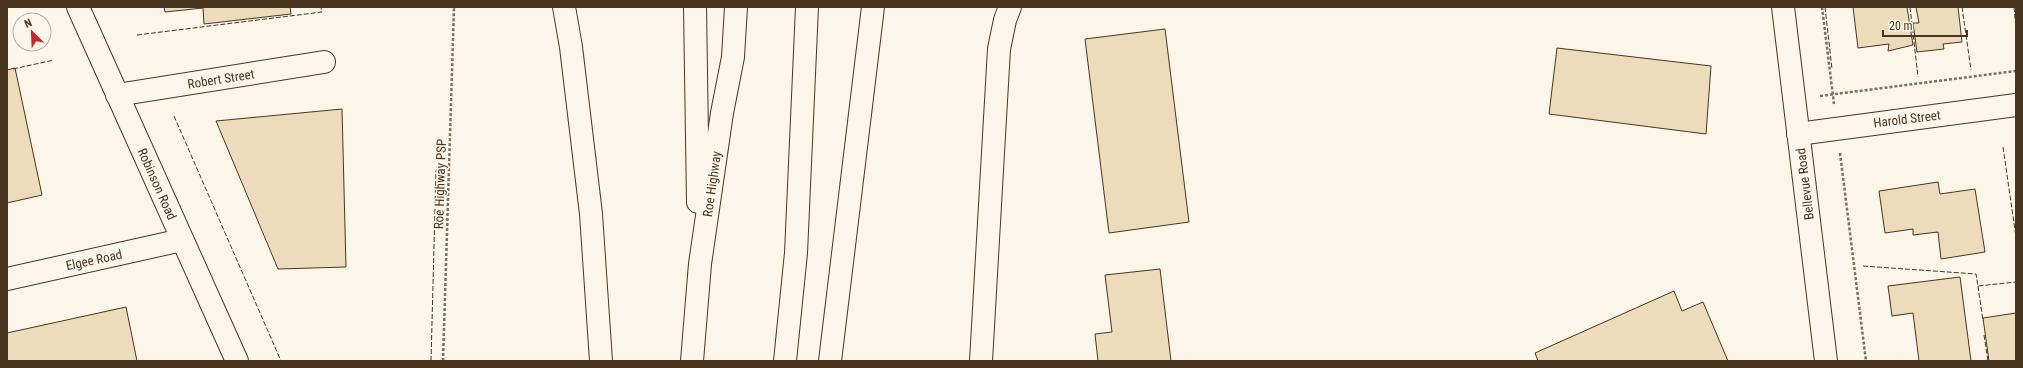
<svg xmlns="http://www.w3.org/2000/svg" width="2023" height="368" font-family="'Roboto Condensed',sans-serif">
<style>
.building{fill:#ecdcbc;stroke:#4a3520}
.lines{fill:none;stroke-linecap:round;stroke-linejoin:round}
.minor-casing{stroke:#4a3520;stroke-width:24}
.highway-casing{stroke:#4a3520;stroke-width:24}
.path{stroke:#7f6f5c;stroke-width:2.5;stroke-dasharray:3 2;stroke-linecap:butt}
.minor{stroke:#fbf6e9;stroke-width:22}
.highway{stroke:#fbf6e9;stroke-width:22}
.fence{stroke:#4a3520;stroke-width:1;stroke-dasharray:5 2;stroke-linecap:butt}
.labels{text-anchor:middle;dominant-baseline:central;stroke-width:3;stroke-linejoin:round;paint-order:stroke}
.street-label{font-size:13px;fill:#4a3520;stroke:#fbf6e9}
</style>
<rect width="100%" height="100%" fill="#fbf6e9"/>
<g class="building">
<polygon points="164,7 290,7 291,14 204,24 203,8 165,12"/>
<polygon points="1853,7 1907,7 1913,45 1888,51 1889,44 1858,48"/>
<polygon points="1916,7 1958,7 1962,42 1943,44 1944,49 1917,52 1913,23 1919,23"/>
<polygon points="1165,29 1189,222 1109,233 1085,39"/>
<polygon points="1557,48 1711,66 1706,134 1549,114"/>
<polygon points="15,68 42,195 7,203 7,70"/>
<polygon points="342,109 346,267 278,269 216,121"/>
<polygon points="1938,182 1940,194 1975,189 1985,252 1941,259 1938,232 1913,235 1913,229 1885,233 1879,191"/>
<polygon points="1160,269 1171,361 1098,361 1095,334 1112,332 1105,275"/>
<polygon points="1960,277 1971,361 1919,361 1913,313 1892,316 1888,286"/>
<polygon points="1674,291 1682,311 1703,302 1728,361 1538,361 1535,353"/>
<polygon points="126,307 137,361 7,361 7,333"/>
<polygon points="2016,313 2016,361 1989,361 1983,318"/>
</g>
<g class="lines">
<defs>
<g id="minor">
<polyline points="78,7 237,361"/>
<polyline points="1783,7 1826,361"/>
<polyline points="117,95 324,62"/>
<polyline points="1798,134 2016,105"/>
<polyline points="7,279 182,240"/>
<polyline points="981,361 999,49 1005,20 1010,7"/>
</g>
<g id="highway">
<polyline points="564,7 571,47 591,214 601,361"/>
<polyline points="695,7 698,202"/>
<polyline points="692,361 700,264 722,113 733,57 736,7"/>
<polyline points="785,361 796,253 807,7"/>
<polyline points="830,361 873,7"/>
</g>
</defs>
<use href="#minor" class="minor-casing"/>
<use href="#highway" class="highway-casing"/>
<g class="path">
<polyline points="1822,7 1834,104"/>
<polyline points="1820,96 2016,71"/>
<polyline points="1840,153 1866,361"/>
<polyline points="443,361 454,7"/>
</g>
<use href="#minor" class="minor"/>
<use href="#highway" class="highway"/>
<g class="fence">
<polyline points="1825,7 1832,69"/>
<polyline points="1910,7 1918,77"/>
<polyline points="1962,7 1971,70"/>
<polyline points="2014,7 2016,29"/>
<polyline points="137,35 322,12 321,7"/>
<polyline points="13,69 54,60"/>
<polyline points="174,116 281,361"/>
<polyline points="2003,147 2016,237"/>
<polyline points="1863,266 1976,274 1978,286 2016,282"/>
<polyline points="1978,286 1983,321"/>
<polyline points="1984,335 1988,361"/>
<polyline points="431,361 436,170"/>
</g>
</g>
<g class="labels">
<g class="street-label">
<text transform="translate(221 79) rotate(-9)">Robert Street</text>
<text transform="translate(1907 119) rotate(-7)">Harold Street</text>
<text transform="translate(157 184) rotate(66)">Robinson Road</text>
<text transform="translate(440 184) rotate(-88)">Roe Highway PSP</text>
<text transform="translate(712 184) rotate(-82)">Roe Highway</text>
<text transform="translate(1805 184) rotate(-97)">Bellevue Road</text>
<text transform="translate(94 260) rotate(-12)">Elgee Road</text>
</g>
</g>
<rect width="2023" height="368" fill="none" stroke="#4a3520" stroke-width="16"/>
<g transform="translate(32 32) rotate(336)"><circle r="19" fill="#fbf6e9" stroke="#b4a999"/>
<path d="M0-3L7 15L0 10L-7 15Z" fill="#c62828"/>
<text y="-6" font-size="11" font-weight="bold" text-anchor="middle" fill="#4a3520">N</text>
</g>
<path d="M1883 30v6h84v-6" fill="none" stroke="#4a3520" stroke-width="2"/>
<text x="1889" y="30" font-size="12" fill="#4a3520" stroke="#fbf6e9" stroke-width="3" paint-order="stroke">20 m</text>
</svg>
